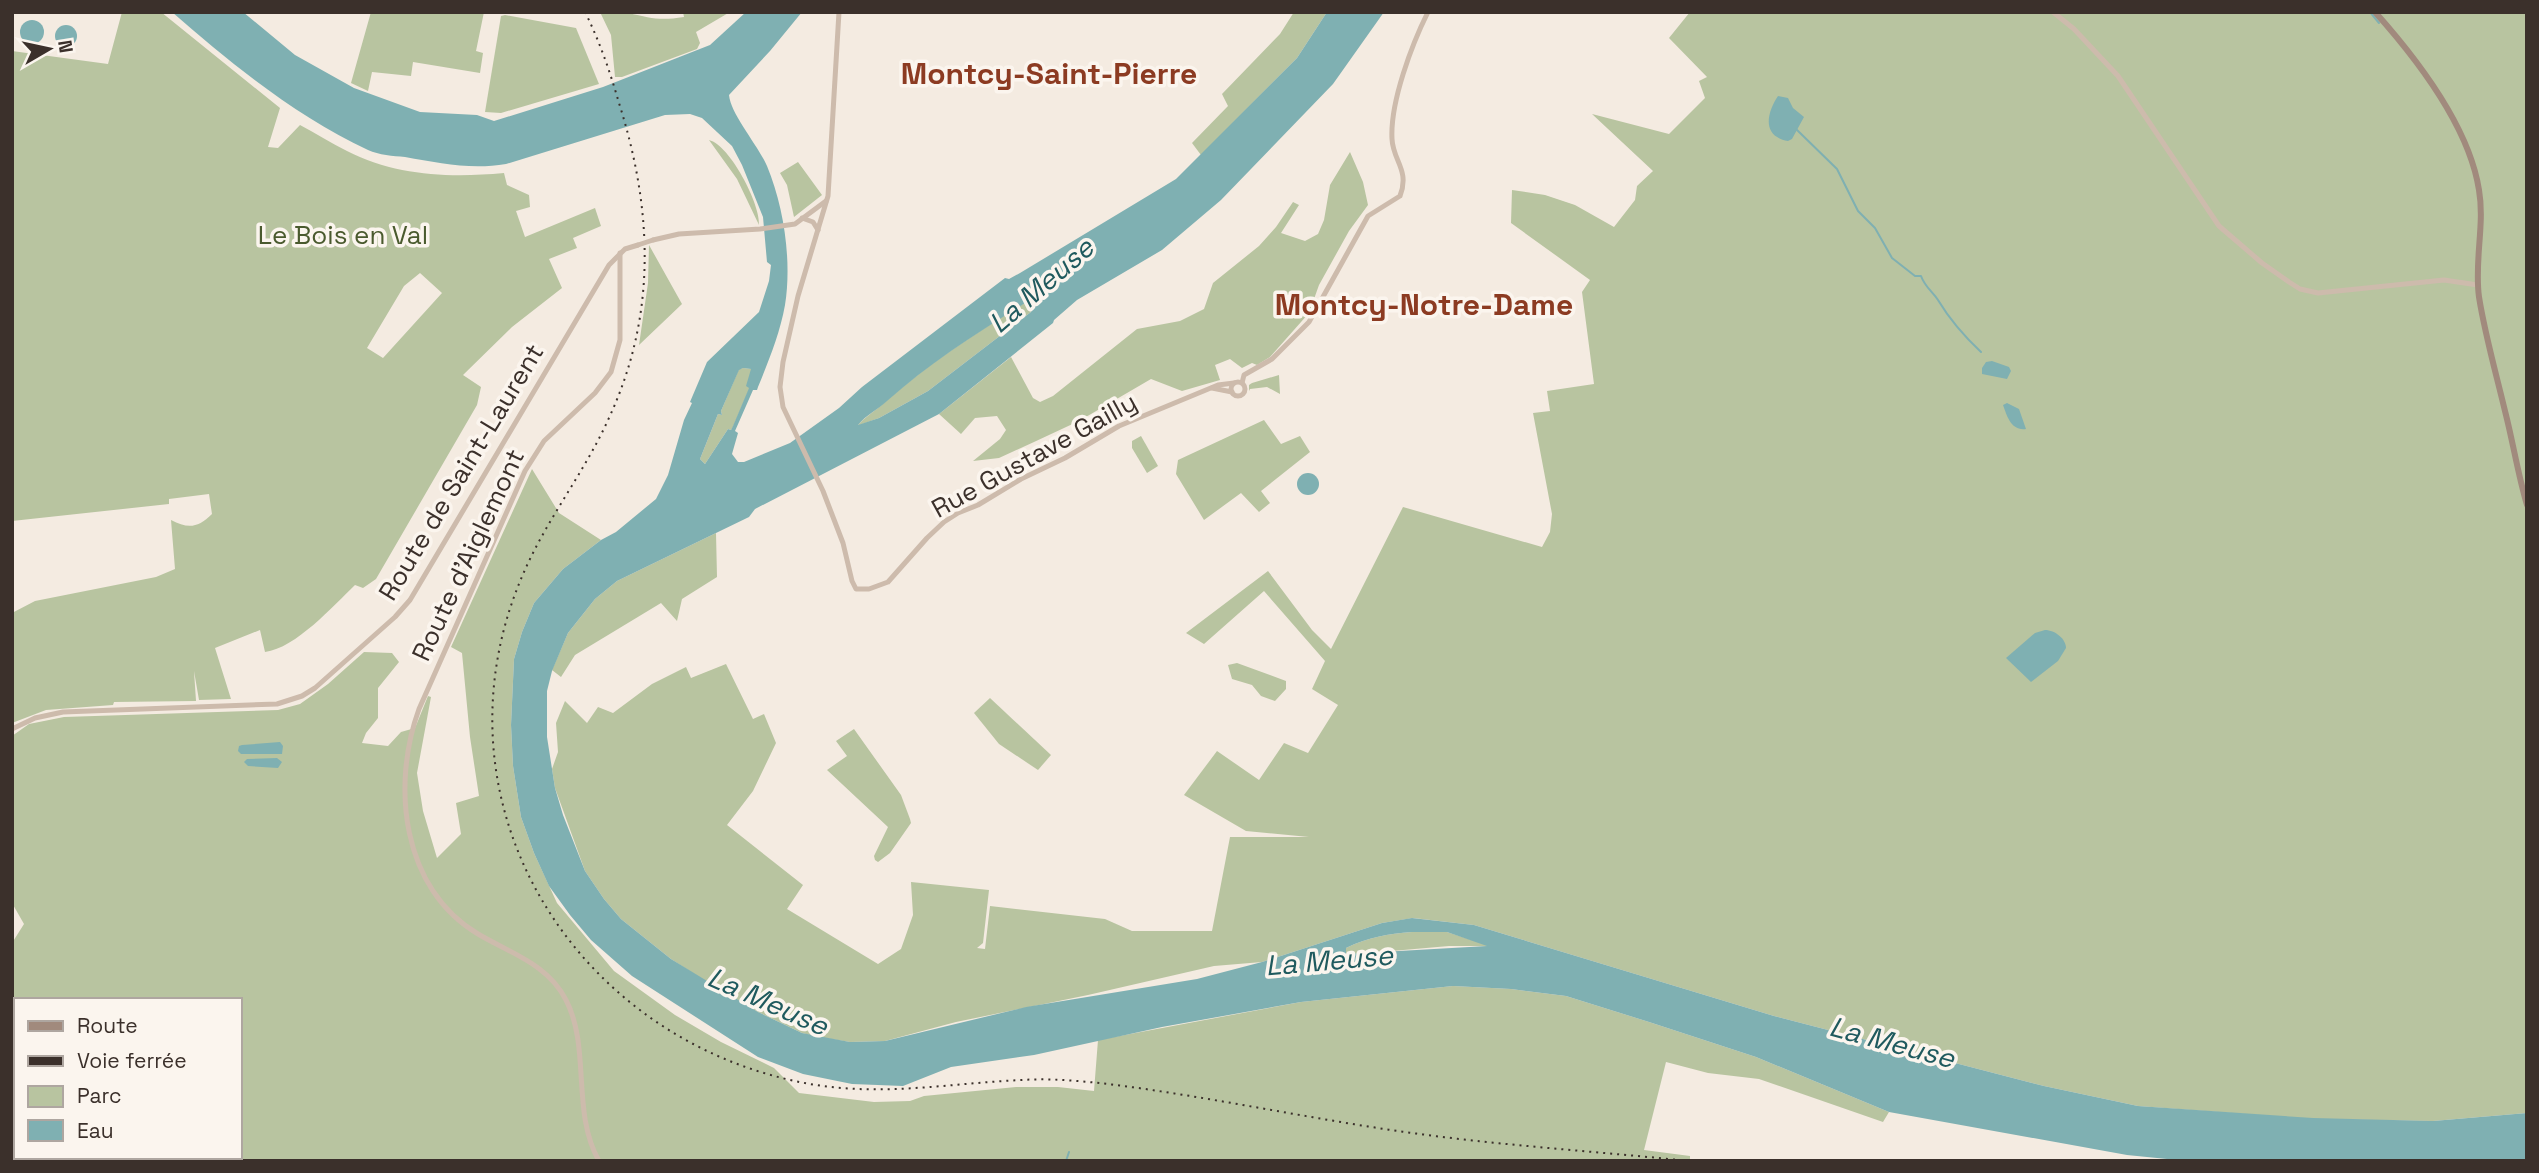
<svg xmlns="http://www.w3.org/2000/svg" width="2539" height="1173" font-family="'Space Grotesk',sans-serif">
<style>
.green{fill:#b8c4a0;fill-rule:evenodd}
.water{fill:#7fb0b2;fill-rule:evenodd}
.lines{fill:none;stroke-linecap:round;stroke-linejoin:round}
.stream{stroke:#7fb0b2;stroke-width:2}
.tertiary{stroke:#cdbbac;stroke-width:5}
.secondary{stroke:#a18a7d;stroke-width:6}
.rail{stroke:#3b302b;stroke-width:2;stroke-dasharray:2 5;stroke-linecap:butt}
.tertiary-bridge{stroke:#cdbbac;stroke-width:5}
.labels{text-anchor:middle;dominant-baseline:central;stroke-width:7;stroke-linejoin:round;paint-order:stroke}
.park-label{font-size:26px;fill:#4a5a2e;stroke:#fbf5ee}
.street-label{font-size:26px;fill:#3b302b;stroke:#fbf5ee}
.water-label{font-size:28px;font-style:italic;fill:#1f5a5e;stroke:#fbf5ee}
.quarter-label{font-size:30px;font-weight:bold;fill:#8c3b22;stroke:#fbf5ee}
</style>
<rect width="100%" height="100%" fill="#f4ebe1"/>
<g class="green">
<path d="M 122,12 L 161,12 L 280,108 L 268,147 L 278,148 L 300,125 C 315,133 331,143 347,151 C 396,176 450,178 504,173 L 507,185 L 529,195 L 530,207 L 516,211 L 525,237 L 595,208 L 601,226 L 573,238 L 577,248 L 549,259 L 562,288 L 512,327 L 463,375 L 481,387 L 477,405 L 376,579 L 363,588 L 355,585 C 333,606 296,648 265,652 L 260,630 L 215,648 L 231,699 L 199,700 L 194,671 L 196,701 L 114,702 L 113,705 L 46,710 L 12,723 L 12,613 L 35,601 L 156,577 L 175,569 L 171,520 C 188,529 198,528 212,514 L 209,494 L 169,499 L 169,504 L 12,521 L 12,51 L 108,64 ZM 420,273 L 442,293 L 383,358 L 367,348 L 404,286 Z"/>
<polygon points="371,12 484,12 476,51 483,53 480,73 413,62 411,76 372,72 368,91 351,83"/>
<path d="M 600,12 C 609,12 620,11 628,13 C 651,18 659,21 684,17 L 683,12 L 730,12 L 696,32 L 700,43 L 697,49 L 622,77 L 615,77 L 611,35 Z"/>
<polygon points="1294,12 1327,12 1297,58 1201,155 1192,143 1228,106 1222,94 1280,34"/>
<polygon points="1690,12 2527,12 2527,1113 2433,1121 2313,1119 2138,1106 2044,1086 1774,1016 1474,925 1413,918 1382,923 1262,962 1214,966 1088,995 956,1022 885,1041 850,1042 818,1037 802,1033 758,1012 702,979 671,959 621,919 604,899 585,871 555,788 552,769 558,752 556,723 565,701 587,723 598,707 613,713 652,684 686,667 691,678 726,664 753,719 764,714 776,743 753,791 727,825 803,885 787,909 878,964 901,949 913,915 911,882 989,890 983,943 977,948 985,949 990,906 1105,919 1132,931 1212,931 1230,837 1309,837 1246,831 1184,795 1217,751 1259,780 1284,743 1308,753 1338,705 1312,689 1325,661 1264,591 1204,644 1186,633 1268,571 1312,630 1331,649 1403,507 1542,547 1550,532 1552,514 1533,413 1550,411 1547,391 1594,384 1582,292 1590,280 1511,223 1512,190 1545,195 1575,205 1614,227 1635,200 1637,186 1653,171 1592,114 1669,134 1705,98 1699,81 1707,77 1669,38"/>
<polygon points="505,15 576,28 599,84 501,113 485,112 501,16"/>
<path d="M 709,140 C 730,145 761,205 759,225 L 737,179 Z"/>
<polygon points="1350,152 1363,182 1368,205 1349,231 1319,285 1309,313 1270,357 1257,365 1252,363 1242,368 1230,359 1215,365 1220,380 1182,391 1151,379 1079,421 1034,442 999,458 973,461 1000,439 1006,430 997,416 975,418 961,434 939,414 1011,357 1033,398 1040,402 1053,396 1137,329 1180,321 1204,309 1213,283 1259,246 1276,227 1293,202 1299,205 1281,233 1305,241 1318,234 1324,220 1330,185"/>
<polygon points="798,162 822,195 794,217 787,185 780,173"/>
<polygon points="649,245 682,304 639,345 648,283"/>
<path d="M 1039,294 L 1031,312 L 928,391 L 879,418 L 857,426 C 866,416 875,411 885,402 C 932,360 985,327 1039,294 Z"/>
<polygon points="743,368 752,369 750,387 733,427 731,430 728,429 705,464 700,459 718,414 722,415 721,411 739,369"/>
<polygon points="1279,375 1280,394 1267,387 1250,389 1249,391 1249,385 1252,383"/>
<polygon points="1264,420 1281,444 1300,436 1310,452 1261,491 1270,503 1259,512 1241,493 1204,520 1176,474 1178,460"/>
<polygon points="1141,436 1158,466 1147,473 1132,448 1132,441"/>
<polygon points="532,469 559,513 601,540 563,569 534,603 522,632 514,659 511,725 513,766 521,817 534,853 557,903 614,971 675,1015 721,1042 774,1068 799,1093 874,1102 910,1101 924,1096 1016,1087 1058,1087 1094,1091 1098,1040 1301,1002 1453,986 1511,989 1566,996 1649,1022 1756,1057 1889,1112 1883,1122 1759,1079 1708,1073 1666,1062 1644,1150 1690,1156 1690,1161 23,1161 24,1157 240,1157 240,1000 16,1000 16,1009 12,998 12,943 24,924 12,903 12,736 29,724 64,717 278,710 300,704 328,684 364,652 392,653 399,662 378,688 378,718 366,733 362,743 388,746 401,732 415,728 428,696 431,697 417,773 423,811 437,858 461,834 456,803 479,796 470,737 462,653 451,647"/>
<polygon points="716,533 717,577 682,599 677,621 661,603 575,655 561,677 552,670 568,633 595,599 617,581"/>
<polygon points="1237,663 1286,681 1286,689 1275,701 1261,696 1252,685 1232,679 1228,665"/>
<polygon points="990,698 1051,755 1038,770 999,744 974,713"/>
<polygon points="854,729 901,795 910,819 911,823 890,853 878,862 875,860 874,856 888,827 827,770 847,756 836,741"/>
<path d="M 1412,932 L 1447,932 L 1490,946 L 1449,946 L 1346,955 L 1346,948 C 1368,937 1388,934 1412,932 Z"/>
<polygon points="16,1016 16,1131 12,1119 12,1018"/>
</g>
<g class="water">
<path d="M 172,12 L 243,12 L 295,55 L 354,88 L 420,112 L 477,115 L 494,121 L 603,87 L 710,45 L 746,12 L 802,12 L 770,51 L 729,95 C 731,115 758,145 767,166 C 784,207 792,261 785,305 C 780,333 769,360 758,387 L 757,390 L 753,390 L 735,431 L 738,433 L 732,454 L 738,462 L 744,462 L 790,443 L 839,408 L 862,387 L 1005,278 L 1009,279 L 1020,273 L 1176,179 L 1297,58 L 1327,12 L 1384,12 L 1333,84 L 1221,200 L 1162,250 L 1077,300 L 1054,320 L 1053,323 L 939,414 L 755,509 L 749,517 L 617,581 L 595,599 L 568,633 L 552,671 L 547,691 L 547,737 L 555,788 L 563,815 L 585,871 L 604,899 L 621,919 L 671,959 L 758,1012 L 802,1033 L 850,1042 L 885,1041 L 1026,1007 L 1197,979 L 1262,962 L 1382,923 L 1412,918 L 1474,925 L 1774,1016 L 2044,1086 L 2138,1106 L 2313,1118 L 2433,1121 L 2527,1113 L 2527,1159 L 2493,1161 L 2187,1161 L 2127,1155 L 1889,1112 L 1756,1057 L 1649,1022 L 1566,996 L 1511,989 L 1453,986 L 1301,1002 L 1162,1027 L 1034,1055 L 951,1067 L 903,1086 L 852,1084 L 803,1074 L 758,1057 L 632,976 L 591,940 L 570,915 L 549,886 L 534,853 L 521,817 L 513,766 L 511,725 L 514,659 L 522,632 L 534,603 L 563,569 L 601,540 L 616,532 L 656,499 L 668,475 L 684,420 L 692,403 L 690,402 L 707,362 L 759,312 L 769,281 L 771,265 L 767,262 L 763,217 L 742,165 L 732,146 L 702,118 L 690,114 L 665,115 L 506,164 C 471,170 439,163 405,157 C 393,156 379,155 368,150 C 297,117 231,64 172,12 ZM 1038,295 L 1031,312 L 928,391 L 879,418 L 858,425 C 866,415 877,410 887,401 C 933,360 985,328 1038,295 ZM 743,368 L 751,369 L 746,386 L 749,388 L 733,426 L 731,430 L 728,429 L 705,464 L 700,459 L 718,414 L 722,415 L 721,411 L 739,370 ZM 1412,932 L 1447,932 L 1487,946 L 1346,954 L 1346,948 C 1368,937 1388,934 1412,932 Z"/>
<circle cx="32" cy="32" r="12"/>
<circle cx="66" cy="36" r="11"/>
<path d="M 1778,96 L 1788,98 L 1793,108 L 1804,117 L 1792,139 L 1788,141 C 1760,136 1768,111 1778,96 Z"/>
<polygon points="1992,361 2009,367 2011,371 2007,379 1982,374 1982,368 1986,362"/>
<path d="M 2007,403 L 2019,409 L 2026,429 C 2011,431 2007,416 2003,405 Z"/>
<circle cx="1308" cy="484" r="11"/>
<path d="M 2045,630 C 2055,630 2066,639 2066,648 L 2058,661 L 2031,682 L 2006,658 L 2035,633 Z"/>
<polygon points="280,742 283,746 282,754 241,754 238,751 239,746 242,745"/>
<polygon points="277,758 282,762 278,768 248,766 244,762 247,759"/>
</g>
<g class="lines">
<g class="stream">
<polyline points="2370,12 2379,23"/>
<path d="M 1796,129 L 1837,169 L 1858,211 L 1875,228 L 1892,258 L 1915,276 L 1921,276 C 1925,287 1932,291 1938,300 C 1950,320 1964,336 1981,352"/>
<polyline points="1066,1161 1069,1152"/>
</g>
<g class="tertiary">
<polyline points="839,12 828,196 798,296 783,362 780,387 783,407 823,491 843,543 852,581 856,589 869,589 888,582 927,538 944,522 958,513 978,505 1021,479 1065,458 1119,426 1218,385 1234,383"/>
<polyline points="2053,12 2074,29 2118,76 2219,226 2262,263 2289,282 2300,289 2318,293 2444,280 2478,285"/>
<polyline points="802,218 813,222 818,230"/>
<polyline points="653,240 679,234 760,229 795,224 826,201"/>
<circle cx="1238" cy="389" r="7"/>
<path d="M 1242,383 L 1244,375 L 1272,359 L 1309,322 L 1368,216 L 1400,196 C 1410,170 1393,161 1392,139 C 1390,102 1412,44 1428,12"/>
<polyline points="1212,388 1232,392"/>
<polyline points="12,729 35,718 63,712 277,704 302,696 315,688 395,617 410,600 609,265 625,249 638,245"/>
<path d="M 599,1161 C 571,1112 591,1048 566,1000 C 548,964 510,953 478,934 C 402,889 391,786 419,709 L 525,471 L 544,441 L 595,393 L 611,372 L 620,340 L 620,253"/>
</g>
<path class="secondary" d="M 2375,12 C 2417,59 2469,126 2479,190 C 2485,225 2474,261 2479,297 C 2485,335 2496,373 2505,411 C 2513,442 2518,475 2527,505"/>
<path class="rail" d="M 585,12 C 600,42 610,72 619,103 C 653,211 657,316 608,420 C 584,473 547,519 524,572 C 423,801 575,1046 816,1085 C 886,1096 953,1083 1022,1080 C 1051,1078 1080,1081 1108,1084 C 1205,1096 1301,1117 1398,1131 C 1494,1145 1592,1151 1689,1161"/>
<polyline class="tertiary-bridge" points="638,245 653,240"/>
</g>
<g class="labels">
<g class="park-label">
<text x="343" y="235">Le Bois en Val</text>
</g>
<g class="street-label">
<text transform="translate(1034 455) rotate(-29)">Rue Gustave Gailly</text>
<text transform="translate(461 472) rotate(-59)">Route de Saint-Laurent</text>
<text transform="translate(468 555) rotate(-65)">Route d'Aiglemont</text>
</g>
<g class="water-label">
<text transform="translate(1041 285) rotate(-41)">La Meuse</text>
<text transform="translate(1329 960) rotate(-5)">La Meuse</text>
<text transform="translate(768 1001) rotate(24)">La Meuse</text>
<text transform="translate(1892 1042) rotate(15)">La Meuse</text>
</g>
<g class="quarter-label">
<text x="1049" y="73">Montcy-Saint-Pierre</text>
<text x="1424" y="304">Montcy-Notre-Dame</text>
</g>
</g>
<rect width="2539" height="1173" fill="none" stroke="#3b302b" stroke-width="28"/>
<rect x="14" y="998" width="228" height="161" fill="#fbf5ee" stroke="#aea6a0" stroke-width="2"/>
<rect x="28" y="1021" width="35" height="10" fill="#a18a7d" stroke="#aea6a0" stroke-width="2"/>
<text x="77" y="1033" font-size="21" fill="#3b302b">Route</text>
<rect x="28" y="1056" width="35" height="10" fill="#3b302b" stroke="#aea6a0" stroke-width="2"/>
<text x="77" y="1068" font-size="21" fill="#3b302b">Voie ferrée</text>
<rect x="28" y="1086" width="35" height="21" fill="#b8c4a0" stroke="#aea6a0" stroke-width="2"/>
<text x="77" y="1103" font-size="21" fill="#3b302b">Parc</text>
<rect x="28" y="1120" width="35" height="21" fill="#7fb0b2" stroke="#aea6a0" stroke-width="2"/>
<text x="77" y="1138" font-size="21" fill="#3b302b">Eau</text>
<g transform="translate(49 49) rotate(81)" stroke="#fbf5ee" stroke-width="5" paint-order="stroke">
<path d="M0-5L12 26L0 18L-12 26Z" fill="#3b302b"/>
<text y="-10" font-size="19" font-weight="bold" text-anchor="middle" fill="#3b302b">N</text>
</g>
</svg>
